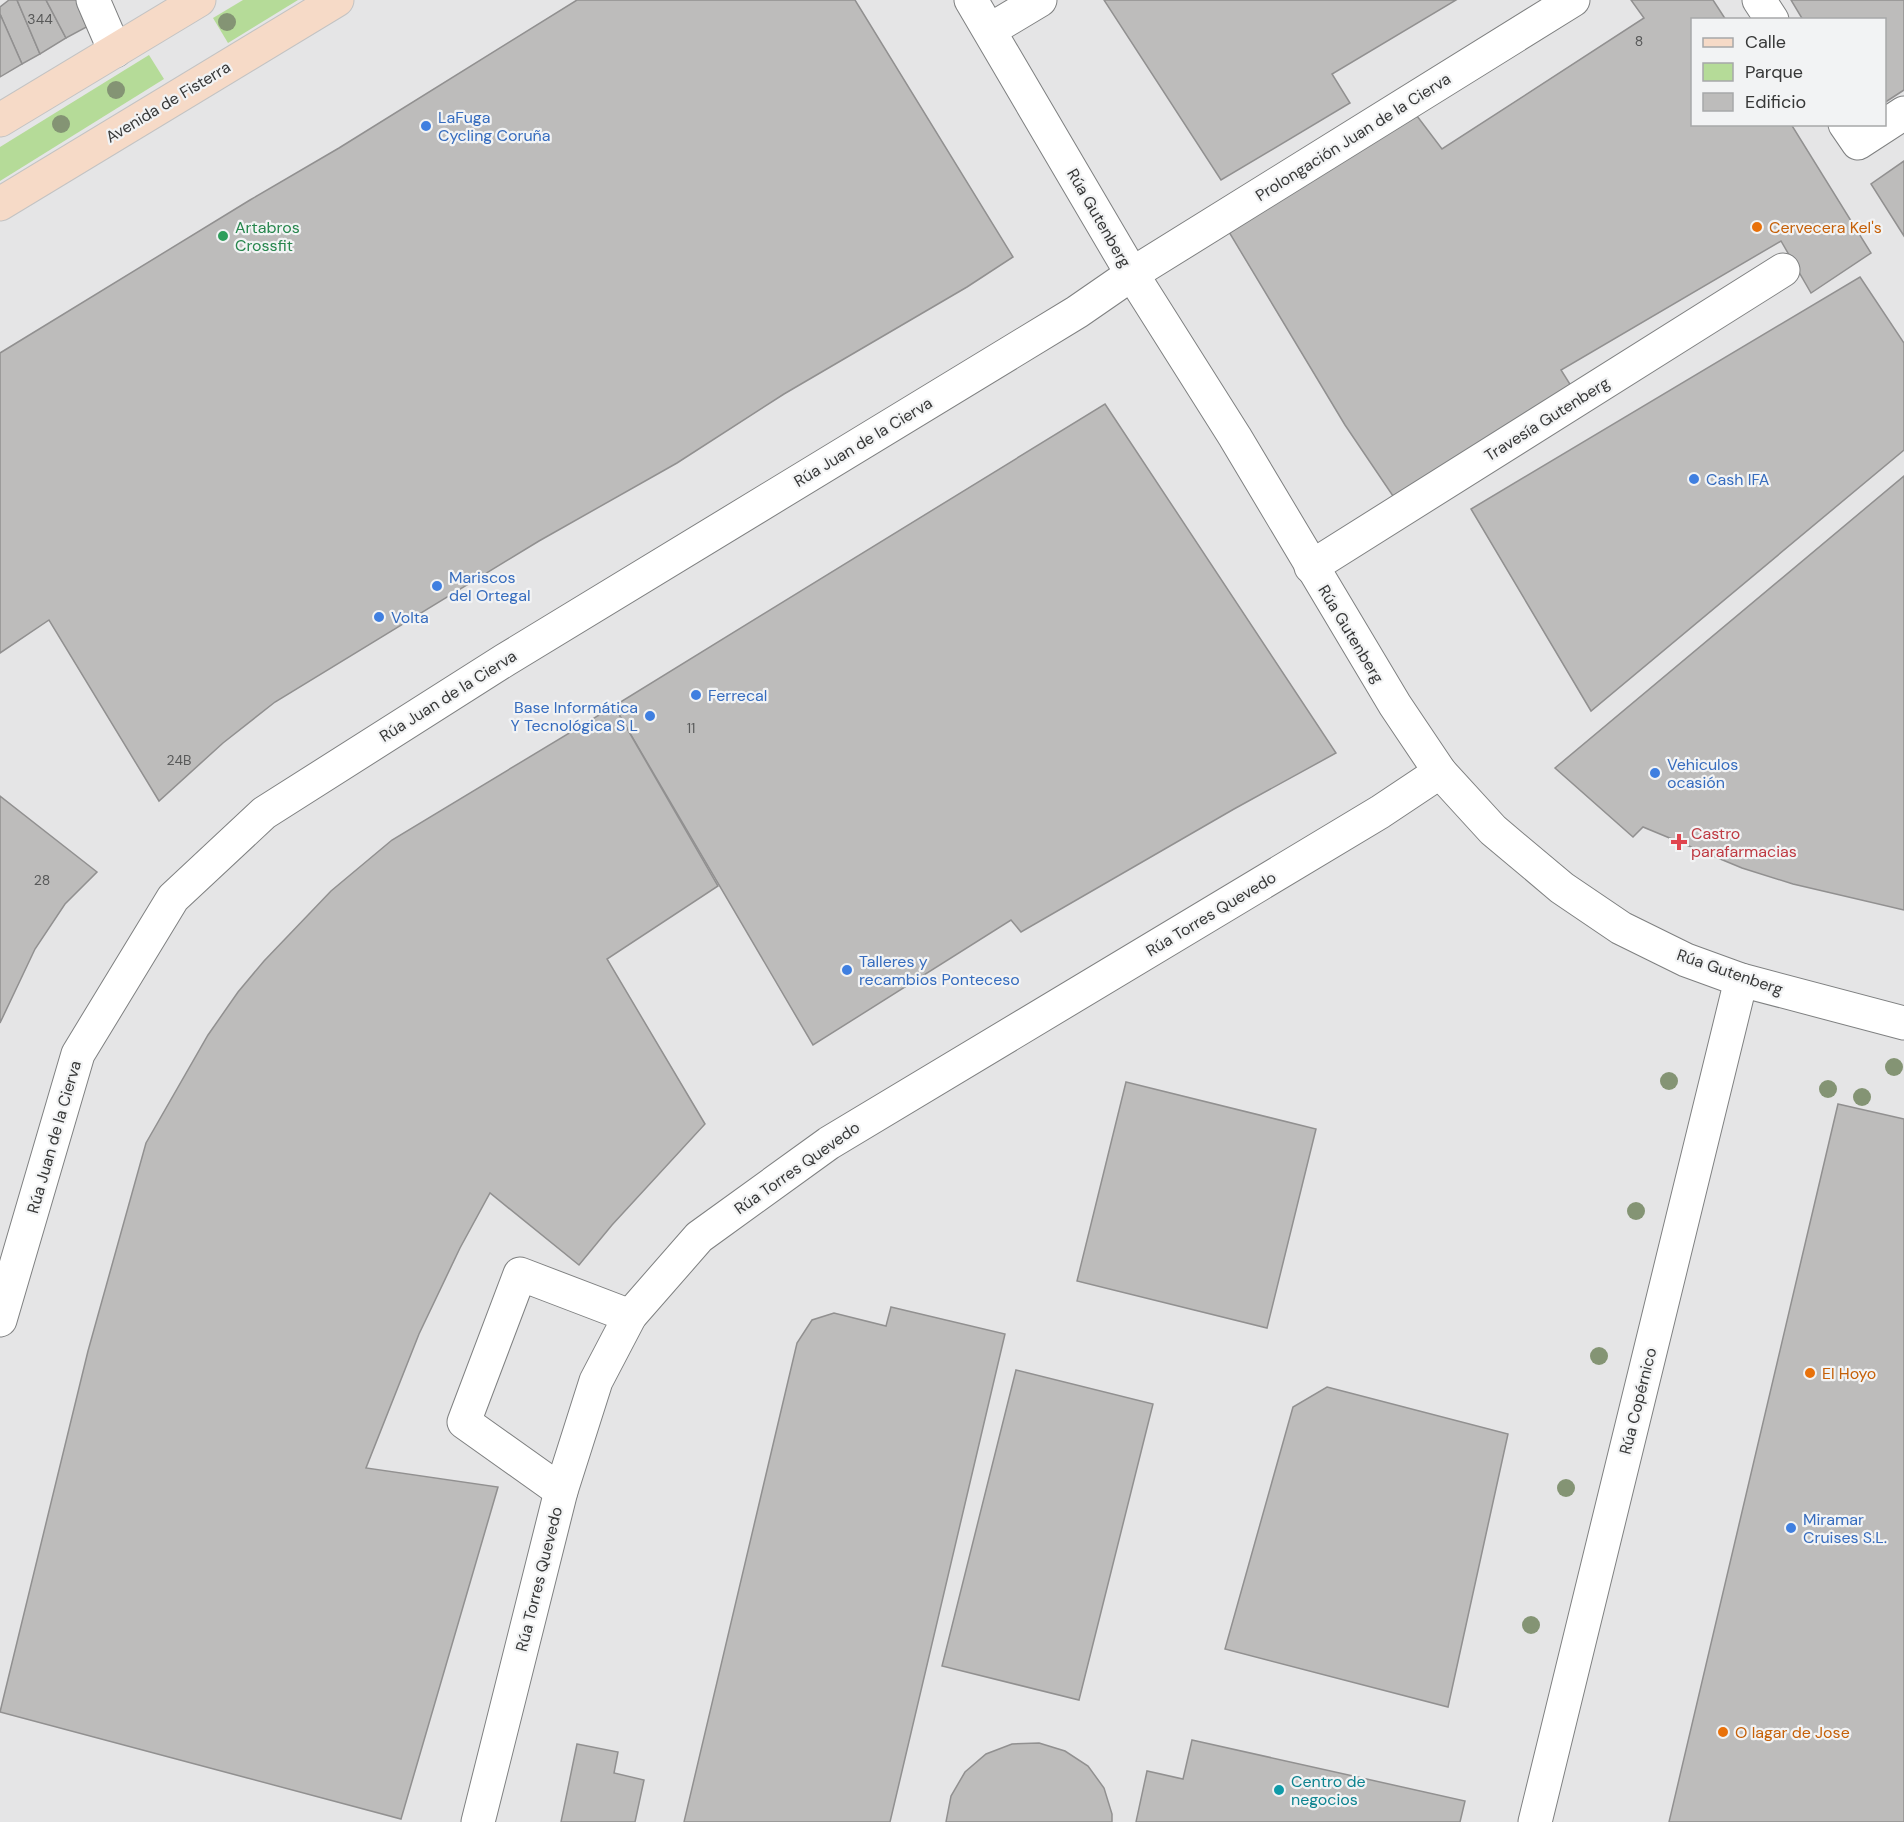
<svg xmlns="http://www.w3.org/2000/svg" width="1904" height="1822" font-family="'DM Sans',sans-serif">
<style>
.green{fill:#b5db98}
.building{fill:#bdbcbb;stroke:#919090;stroke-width:1.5}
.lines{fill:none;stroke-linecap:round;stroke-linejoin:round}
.minor-casing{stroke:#7f8081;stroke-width:35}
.major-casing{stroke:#c3c3c3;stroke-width:35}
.minor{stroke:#fff;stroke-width:33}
.major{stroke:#f6dac7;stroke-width:33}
.tree{fill:#849474}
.shop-dot{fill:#3f7fe0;stroke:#f2f3f4;stroke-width:2}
.food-dot{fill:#e8710a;stroke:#f2f3f4;stroke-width:2}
.leisure-dot{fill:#2e9e5b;stroke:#f2f3f4;stroke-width:2}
.health-dot{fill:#e0444e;stroke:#f2f3f4;stroke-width:2}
.culture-dot{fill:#0f9aa8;stroke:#f2f3f4;stroke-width:2}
.labels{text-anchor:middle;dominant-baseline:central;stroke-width:4.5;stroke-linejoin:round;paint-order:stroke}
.number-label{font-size:14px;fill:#585959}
.street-label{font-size:16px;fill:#373838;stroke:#f2f3f4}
.shop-label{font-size:16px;fill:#366cbe;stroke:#f2f3f4;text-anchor:start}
.leisure-label{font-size:16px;fill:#27864d;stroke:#f2f3f4;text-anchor:start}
.food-label{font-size:16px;fill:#c56008;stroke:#f2f3f4;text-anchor:start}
.health-label{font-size:16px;fill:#be3a42;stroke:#f2f3f4;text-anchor:start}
.culture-label{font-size:16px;fill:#0d838f;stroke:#f2f3f4;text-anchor:start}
</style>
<rect width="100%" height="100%" fill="#e5e5e6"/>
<g class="green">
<polygon points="243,0 298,0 228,43 213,18"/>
<polygon points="149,55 164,79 0,181 0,147"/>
</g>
<g class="building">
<polygon points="9,0 17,0 40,54 22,64 0,14 0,7"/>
<polygon points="17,0 46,0 66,38 40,54"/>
<polygon points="46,0 85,0 94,23 66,38"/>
<polygon points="577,0 855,0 1013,257 967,287 784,394 677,463 539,541 275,702 223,743 159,801 49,620 0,653 0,353 250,200 339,148"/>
<polygon points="1104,0 1456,0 1332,74 1350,103 1221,180"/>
<polygon points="1631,0 1713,0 1726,20 1692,20 1692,124 1791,124 1871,253 1811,293 1781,241 1561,370 1573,389 1393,496 1345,425 1226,227 1417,116 1442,149 1644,18"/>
<polygon points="1791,0 1904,0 1904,90 1884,103 1884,20 1803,20"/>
<polygon points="0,14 22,64 0,77"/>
<polygon points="1904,161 1904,236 1871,184"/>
<polygon points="1860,277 1904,343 1904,450 1591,711 1471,509"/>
<polygon points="1105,404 1336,753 1234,809 1021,932 1011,920 813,1045 614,706"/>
<polygon points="1904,476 1904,910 1793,884 1742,868 1643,827 1633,837 1555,768"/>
<polygon points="614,706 718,886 607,959 705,1124 612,1225 579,1265 490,1193 460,1248 419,1334 366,1468 498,1487 401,1819 0,1712 88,1351 146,1143 208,1035 238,992 264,961 331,891 392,840"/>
<polygon points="0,796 97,872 65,904 35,949 0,1023"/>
<polygon points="1126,1082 1316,1129 1267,1328 1077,1281"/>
<polygon points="1838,1104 1904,1119 1904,1822 1669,1822"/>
<polygon points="891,1307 1005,1334 890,1822 684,1822 797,1343 812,1320 834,1313 886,1326"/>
<polygon points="1016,1370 1153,1404 1079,1700 942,1666"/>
<polygon points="1327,1387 1508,1434 1448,1707 1225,1649 1293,1407"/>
<polygon points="1192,1740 1465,1801 1460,1822 1136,1822 1147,1771 1183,1779"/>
<polygon points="1039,1743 1065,1751 1088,1766 1104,1788 1112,1814 1112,1822 946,1822 951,1796 965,1772 986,1754 1012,1744"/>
<polygon points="577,1744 618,1752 614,1773 644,1780 635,1822 561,1822"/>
</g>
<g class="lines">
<defs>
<g id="minor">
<polyline points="93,0 115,51"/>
<polyline points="971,0 1132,274 1235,437 1395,705 1440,772 1493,830 1562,888 1621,928 1686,960 1741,980 1904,1023"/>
<polyline points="1759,0 1772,20"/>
<polyline points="990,30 1040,0"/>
<polyline points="1845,124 1858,143 1904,113"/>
<polyline points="1311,567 1783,270"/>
<polyline points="0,1320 78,1054 173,898 264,813 505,660 1077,312 1132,274 1573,0"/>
<polyline points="561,1491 464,1422 520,1274 630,1316"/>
<polyline points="478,1822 561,1491 596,1381 630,1316 699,1237 829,1143 1380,812 1440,772"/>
<polyline points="1535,1822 1741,980"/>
</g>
<g id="major">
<polyline points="0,120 199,0"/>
<polyline points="0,204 337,0"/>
</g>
</defs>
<use href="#minor" class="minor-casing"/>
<use href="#major" class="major-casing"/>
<use href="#minor" class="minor"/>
<use href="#major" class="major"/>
</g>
<g class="tree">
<circle cx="227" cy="22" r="9"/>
<circle cx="116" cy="90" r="9"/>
<circle cx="61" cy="124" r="9"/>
<circle cx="1894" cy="1067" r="9"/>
<circle cx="1669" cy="1081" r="9"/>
<circle cx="1828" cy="1089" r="9"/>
<circle cx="1862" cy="1097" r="9"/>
<circle cx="1636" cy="1211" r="9"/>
<circle cx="1599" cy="1356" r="9"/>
<circle cx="1566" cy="1488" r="9"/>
<circle cx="1531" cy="1625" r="9"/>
</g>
<g class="shop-dot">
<circle cx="426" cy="126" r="6"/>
<circle cx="1694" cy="479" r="6"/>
<circle cx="437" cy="586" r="6"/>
<circle cx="379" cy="617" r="6"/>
<circle cx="696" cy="695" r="6"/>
<circle cx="650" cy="716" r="6"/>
<circle cx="1655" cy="773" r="6"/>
<circle cx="847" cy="970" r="6"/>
<circle cx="1791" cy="1528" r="6"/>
</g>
<g class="food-dot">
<circle cx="1757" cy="227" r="6"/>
<circle cx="1810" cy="1373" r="6"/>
<circle cx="1723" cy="1732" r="6"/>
</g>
<circle class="leisure-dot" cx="223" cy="236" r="6"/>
<path class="health-dot" d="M1676 833h6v6h6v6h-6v6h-6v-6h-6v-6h6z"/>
<circle class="culture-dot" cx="1279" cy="1790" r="6"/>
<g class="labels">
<g class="number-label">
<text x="40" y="19">344</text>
<text x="1639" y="41">8</text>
<text x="691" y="728">11</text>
<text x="179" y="760">24B</text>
<text x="42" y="880">28</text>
</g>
<g class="street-label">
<text transform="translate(168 102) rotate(-31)">Avenida de Fisterra</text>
<text transform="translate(1353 137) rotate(-32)">Prolongación Juan de la Cierva</text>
<text transform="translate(1099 218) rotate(60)">Rúa Gutenberg</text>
<text transform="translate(1547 419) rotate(-32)">Travesía Gutenberg</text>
<text transform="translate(863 442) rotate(-31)">Rúa Juan de la Cierva</text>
<text transform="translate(1351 634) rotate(59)">Rúa Gutenberg</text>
<text transform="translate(448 696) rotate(-32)">Rúa Juan de la Cierva</text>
<text transform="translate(1211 914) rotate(-31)">Rúa Torres Quevedo</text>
<text transform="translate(1730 972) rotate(19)">Rúa Gutenberg</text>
<text transform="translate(54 1137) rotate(-74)">Rúa Juan de la Cierva</text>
<text transform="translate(797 1168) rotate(-35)">Rúa Torres Quevedo</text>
<text transform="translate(1638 1401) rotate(-76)">Rúa Copérnico</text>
<text transform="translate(539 1579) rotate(-76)">Rúa Torres Quevedo</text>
</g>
<g class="shop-label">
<text x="438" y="117">LaFuga<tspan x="438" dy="18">Cycling Coruña</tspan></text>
<text x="1706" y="479">Cash IFA</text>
<text x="449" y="577">Mariscos<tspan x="449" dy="18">del Ortegal</tspan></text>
<text x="391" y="617">Volta</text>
<text x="708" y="695">Ferrecal</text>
<text x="638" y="707" text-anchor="end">Base Informática<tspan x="638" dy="18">Y Tecnológica S L</tspan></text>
<text x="1667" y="764">Vehiculos<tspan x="1667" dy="18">ocasión</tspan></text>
<text x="859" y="961">Talleres y<tspan x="859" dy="18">recambios Ponteceso</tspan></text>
<text x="1803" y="1519">Miramar<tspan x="1803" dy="18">Cruises S.L.</tspan></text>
</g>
<g class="leisure-label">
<text x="235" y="227">Artabros<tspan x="235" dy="18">Crossfit</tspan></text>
</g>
<g class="food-label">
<text x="1769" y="227">Cervecera Kel's</text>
<text x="1822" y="1373">El Hoyo</text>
<text x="1735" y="1732">O lagar de Jose</text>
</g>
<g class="health-label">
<text x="1691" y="833">Castro<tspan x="1691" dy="18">parafarmacias</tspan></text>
</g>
<g class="culture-label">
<text x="1291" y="1781">Centro de<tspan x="1291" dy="18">negocios</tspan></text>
</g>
</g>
<rect x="1691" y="18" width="195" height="108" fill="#f2f3f4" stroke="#a7a8a9" stroke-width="1.5"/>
<rect x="1703" y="38" width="30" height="9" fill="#f6dac7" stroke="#a7a8a9" stroke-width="1.5"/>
<text x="1745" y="48" font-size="18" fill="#373838">Calle</text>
<rect x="1703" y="63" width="30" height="18" fill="#b5db98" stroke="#a7a8a9" stroke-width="1.5"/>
<text x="1745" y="78" font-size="18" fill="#373838">Parque</text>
<rect x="1703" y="93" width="30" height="18" fill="#bdbcbb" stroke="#a7a8a9" stroke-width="1.5"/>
<text x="1745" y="108" font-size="18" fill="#373838">Edificio</text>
</svg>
